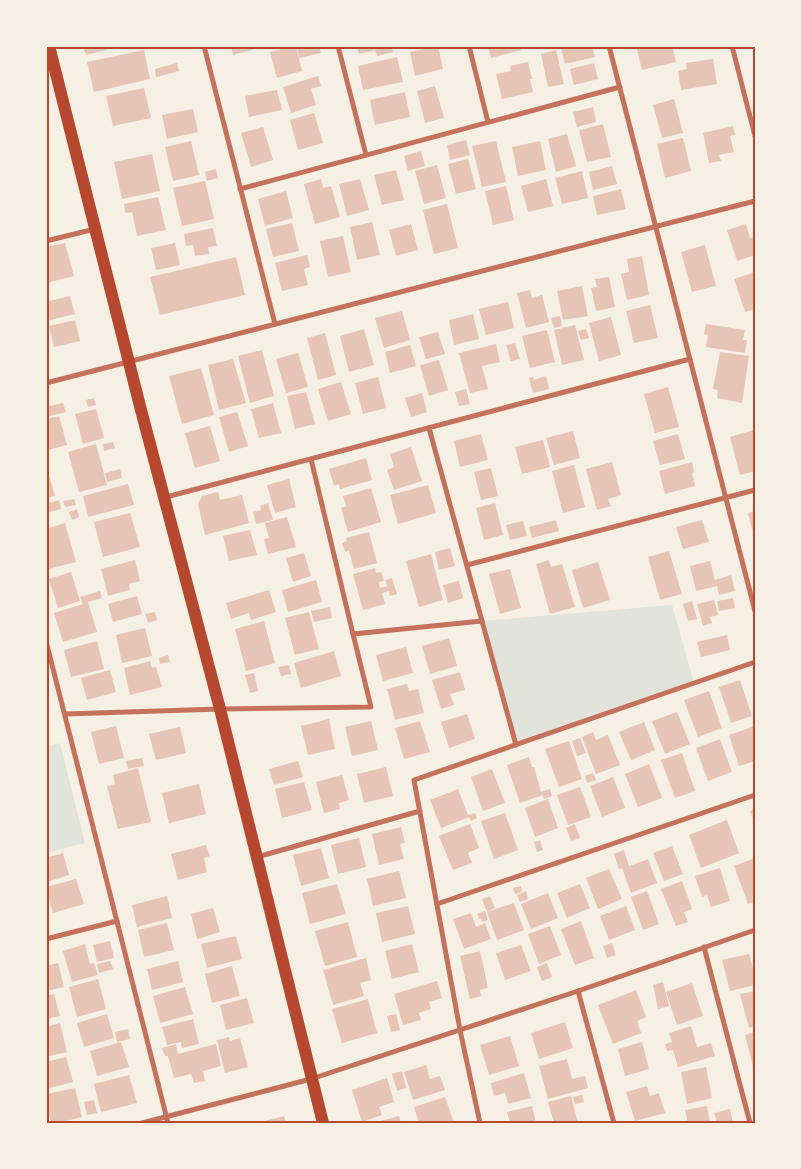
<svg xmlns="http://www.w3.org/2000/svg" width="801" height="1169" font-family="'Nunito Sans',sans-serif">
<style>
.green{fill:#e2e4dc}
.building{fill:#e6c5b7}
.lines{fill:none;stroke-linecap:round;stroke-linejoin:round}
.minor{stroke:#c5725c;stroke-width:5}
.primary{stroke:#b5482f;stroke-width:12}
.neatline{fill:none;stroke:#b5482f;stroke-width:2}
</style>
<rect width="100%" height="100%" fill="#f6efe4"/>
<g class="green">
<polygon points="672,605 694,683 516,745 482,621"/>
<polygon points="60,743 85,843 46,853 46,747"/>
</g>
<g class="building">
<polygon points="83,46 117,46 117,47 86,55"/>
<polygon points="231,46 258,46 259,48 233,55"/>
<polygon points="293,46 296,46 302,71 277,78 270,52"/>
<polygon points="297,46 319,46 321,53 299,58"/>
<polygon points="357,46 391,46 393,52 377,56 375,50 359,54"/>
<polygon points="438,46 443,69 415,76 410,52"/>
<polygon points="488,46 520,46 521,50 491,58"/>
<polygon points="567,46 592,46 595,57 565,64 561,48"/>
<polygon points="636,46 672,46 676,62 642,70"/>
<polygon points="144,50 150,79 94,92 87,62"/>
<polygon points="556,50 564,84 548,87 541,54"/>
<polygon points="397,57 403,82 363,90 358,66"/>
<polygon points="713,59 717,84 681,90 678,71 687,69 686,63"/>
<polygon points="528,62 532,79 530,79 533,92 502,99 496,74 511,71 510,66"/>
<polygon points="177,63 179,71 156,77 155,69"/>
<polygon points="594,63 598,79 574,85 570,69"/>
<polygon points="318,76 321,86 311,89 316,105 291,113 283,87"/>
<polygon points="435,86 444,118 425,123 417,91"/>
<polygon points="144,88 151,118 113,126 106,96"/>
<polygon points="277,90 282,110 249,117 245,96"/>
<polygon points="405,92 410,117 375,125 370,100"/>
<polygon points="674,99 683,133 662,138 653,105"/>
<polygon points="593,107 596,122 577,127 573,112"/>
<polygon points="193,109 198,132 167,139 162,115"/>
<polygon points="314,113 323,143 298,150 290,120"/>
<polygon points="603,124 611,157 587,162 579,130"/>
<polygon points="733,126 735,135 730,136 734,152 719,155 721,161 709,163 703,133"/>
<polygon points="263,127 273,160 251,167 241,133"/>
<polygon points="567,134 576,166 556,172 548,139"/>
<polygon points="683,138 691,171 665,178 657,144"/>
<polygon points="466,140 470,155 450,160 447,145"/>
<polygon points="191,141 199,175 173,181 165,147"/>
<polygon points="496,141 506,182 482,187 472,146"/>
<polygon points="540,141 546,170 518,176 512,147"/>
<polygon points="421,151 425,166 408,171 404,156"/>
<polygon points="152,154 160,191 122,199 114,162"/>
<polygon points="468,159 476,189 456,194 448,164"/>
<polygon points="437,165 446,198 424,204 415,171"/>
<polygon points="612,166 617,184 593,190 589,172"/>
<polygon points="216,169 218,178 207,181 205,172"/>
<polygon points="396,170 404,200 382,205 374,175"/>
<polygon points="582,171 588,198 562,204 555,178"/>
<polygon points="321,179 323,188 331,186 340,217 315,224 304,184"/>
<polygon points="360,179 369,210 347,216 339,184"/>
<polygon points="546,179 553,206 528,212 521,186"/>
<polygon points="205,181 214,219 182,226 173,188"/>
<polygon points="506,186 514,220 493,225 485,191"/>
<polygon points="621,189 626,209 597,215 593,196"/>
<polygon points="286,191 293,218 265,226 258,199"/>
<polygon points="158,197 166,230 137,236 132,212 125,213 124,204"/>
<polygon points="447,204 458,248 434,254 423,210"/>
<polygon points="372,222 380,255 357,260 350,227"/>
<polygon points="292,223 299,251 273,257 266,229"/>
<polygon points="411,224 418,250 396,256 389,230"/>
<polygon points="746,224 750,238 754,237 755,239 755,255 737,261 727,230"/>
<polygon points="213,228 217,246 208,247 209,254 195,256 193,245 186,246 184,234"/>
<polygon points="343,236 351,272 328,277 320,241"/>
<polygon points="65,243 74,276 46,283 46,247"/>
<polygon points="175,243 180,265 156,270 151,248"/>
<polygon points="705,245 716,286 692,292 681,252"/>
<polygon points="307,255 310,267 304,269 308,285 282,291 275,263"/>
<polygon points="642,256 649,295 627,300 621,274 629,272 627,259"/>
<polygon points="236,257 245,295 160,315 150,277"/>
<polygon points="755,272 755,309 745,312 734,279"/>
<polygon points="609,277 615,307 596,311 591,288 597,287 595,279"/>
<polygon points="582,286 588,316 563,320 557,291"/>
<polygon points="530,290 532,298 542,295 549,322 526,328 517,293"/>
<polygon points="70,296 75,314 47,321 46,302"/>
<polygon points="508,302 514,328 486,335 479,309"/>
<polygon points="650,305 658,338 634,343 626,311"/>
<polygon points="402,311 410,340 384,348 375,318"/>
<polygon points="473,314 479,339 454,345 449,320"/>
<polygon points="560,316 562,326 554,328 551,318"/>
<polygon points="611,317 621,355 599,361 589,323"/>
<polygon points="75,320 80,341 54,347 49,326"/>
<polygon points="706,324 745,330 743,340 747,340 745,353 706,347 708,335 704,334"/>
<polygon points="575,325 584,360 562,365 554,330"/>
<polygon points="364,329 374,365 349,372 340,336"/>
<polygon points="586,329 589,338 581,340 578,331"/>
<polygon points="547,330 555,362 530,368 522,336"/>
<polygon points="438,332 445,354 426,359 419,337"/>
<polygon points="325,333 336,375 318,380 307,338"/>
<polygon points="515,343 520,359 511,361 506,345"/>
<polygon points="496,344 500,362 482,366 488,389 470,393 459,353"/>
<polygon points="410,345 416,366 390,373 385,352"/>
<polygon points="262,350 274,396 250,403 238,356"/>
<polygon points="720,352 749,356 742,403 717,398 718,390 713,389"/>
<polygon points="298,353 308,387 286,393 276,359"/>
<polygon points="233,359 246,403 219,410 208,365"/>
<polygon points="439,360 448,390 429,396 420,365"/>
<polygon points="201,368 214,415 182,424 169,376"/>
<polygon points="546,376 549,389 533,393 529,378 533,377 534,380"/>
<polygon points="378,377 386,408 363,414 355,383"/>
<polygon points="341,382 351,414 328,421 318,389"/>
<polygon points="668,387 679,427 655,433 644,394"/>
<polygon points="466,389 470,404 459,406 455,392"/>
<polygon points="306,392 315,424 295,429 287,396"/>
<polygon points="422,393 427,412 411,417 405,398"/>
<polygon points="94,398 96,405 88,407 86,400"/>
<polygon points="63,403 66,412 46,417 46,407"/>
<polygon points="273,403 281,433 259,438 251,409"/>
<polygon points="96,409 104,438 83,444 75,414"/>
<polygon points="237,412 248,446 229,452 219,417"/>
<polygon points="59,416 67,445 48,450 46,444 46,419"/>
<polygon points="210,426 220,461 195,468 185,433"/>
<polygon points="754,430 755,471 740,475 730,437"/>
<polygon points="573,431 580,458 554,465 546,438"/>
<polygon points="481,434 488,460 460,467 454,441"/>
<polygon points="678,434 685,459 660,465 653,441"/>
<polygon points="543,440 550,467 522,474 515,447"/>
<polygon points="113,442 115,448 104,451 103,444"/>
<polygon points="96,444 107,485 79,492 68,452"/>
<polygon points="411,447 422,481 394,490 387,470 394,467 390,454"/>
<polygon points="366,458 372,480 340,489 339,484 334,486 329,469"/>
<polygon points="612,462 621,495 608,499 611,506 597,510 586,469"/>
<polygon points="692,462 694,472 692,473 695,486 665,494 659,471"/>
<polygon points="46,465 55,496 46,498"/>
<polygon points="574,465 585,507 563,513 552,471"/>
<polygon points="491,468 498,496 481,500 474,472"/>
<polygon points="120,469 122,478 107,482 105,473"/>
<polygon points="289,479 296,507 275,513 267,485"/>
<polygon points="128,484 134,505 88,517 83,496"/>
<polygon points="428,485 436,513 398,524 390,495"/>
<polygon points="371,488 381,522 348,532 341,508 346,506 343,496"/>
<polygon points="218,492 220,500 242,495 249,523 205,535 198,504 202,496"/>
<polygon points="74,499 76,505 65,507 63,501"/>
<polygon points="59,500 61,509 46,513 46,504"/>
<polygon points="268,503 273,520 256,524 253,512 261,510 260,506"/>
<polygon points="495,503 503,535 484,540 476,508"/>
<polygon points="77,509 79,517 72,520 69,512"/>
<polygon points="755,511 755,537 754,537 748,513"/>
<polygon points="130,513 140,547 103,557 94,522"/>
<polygon points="287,517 296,547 268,554 264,539 269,538 265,523"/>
<polygon points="556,520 559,531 532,538 529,527"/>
<polygon points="702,520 709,542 683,549 676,527"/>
<polygon points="523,521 527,536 510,540 506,525"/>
<polygon points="65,523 76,562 48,569 46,564 46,529"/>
<polygon points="250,530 257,555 229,561 223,536"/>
<polygon points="369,532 377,563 354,569 349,551 345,552 342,543 347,541 346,538"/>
<polygon points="450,548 455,566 439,570 435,552"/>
<polygon points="669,551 682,594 660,600 648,557"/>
<polygon points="304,553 311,576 293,582 286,558"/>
<polygon points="431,554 443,600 419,607 406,561"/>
<polygon points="135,560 140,581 129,584 130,590 108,596 101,569"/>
<polygon points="549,560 551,567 562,564 575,607 550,614 536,564"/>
<polygon points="710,561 715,580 731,575 735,591 719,595 717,586 696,591 690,566"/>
<polygon points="598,562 610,600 583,608 572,570"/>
<polygon points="375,568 376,573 381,572 384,581 379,582 380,588 387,586 385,580 392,578 397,594 390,596 389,591 382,593 385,604 363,610 353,574"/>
<polygon points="510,569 521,608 500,614 489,574"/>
<polygon points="71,572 80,601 58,608 49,579"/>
<polygon points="316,580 322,602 288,612 282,590"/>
<polygon points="459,581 463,598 448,603 443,585"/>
<polygon points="269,590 276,612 251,620 249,613 231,619 226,603"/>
<polygon points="100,591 102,598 88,602 97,632 63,642 54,613 83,604 80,597"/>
<polygon points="137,596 142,614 113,622 108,604"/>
<polygon points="733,598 735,608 719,611 717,601"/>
<polygon points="714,600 718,615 710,617 712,623 703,626 697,604"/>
<polygon points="692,601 697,619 688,621 683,604"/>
<polygon points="330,607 332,618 314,622 311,611"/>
<polygon points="155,612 157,620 148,623 145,614"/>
<polygon points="309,612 319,649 295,655 285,618"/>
<polygon points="264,621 275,663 246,671 235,629"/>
<polygon points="145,628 152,656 122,663 116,635"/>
<polygon points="727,635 730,650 701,657 697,642"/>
<polygon points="449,638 457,666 430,674 422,646"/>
<polygon points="97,641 104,669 71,677 64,650"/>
<polygon points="406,647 413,673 383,681 376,655"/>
<polygon points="334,651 341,676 301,688 294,663"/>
<polygon points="168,655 170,662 160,664 159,658"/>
<polygon points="150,661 152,668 156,667 162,687 130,695 124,668"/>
<polygon points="289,665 291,674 281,676 278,667"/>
<polygon points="110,670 116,692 87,700 81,678"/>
<polygon points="460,672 465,690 450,694 454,705 441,709 432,680"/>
<polygon points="254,673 258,691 250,693 245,675"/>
<polygon points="740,680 752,716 731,723 719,687"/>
<polygon points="407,684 409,691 418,689 424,713 395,720 387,689"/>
<polygon points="709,691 722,728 698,737 684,700"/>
<polygon points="677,712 690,744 665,754 652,721"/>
<polygon points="467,714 475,739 449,748 441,722"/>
<polygon points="329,719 335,749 308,755 301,726"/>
<polygon points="371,721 378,750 352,756 345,727"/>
<polygon points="420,721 430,752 404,759 395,728"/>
<polygon points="644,722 655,750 631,760 619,732"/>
<polygon points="116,726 124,758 99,764 91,732"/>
<polygon points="755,726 755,761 739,766 729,735"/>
<polygon points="180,727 186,753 156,760 149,734"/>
<polygon points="593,732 596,740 608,735 620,765 596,774 582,737"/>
<polygon points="580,738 586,753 577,756 572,741"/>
<polygon points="720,739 732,772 708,781 696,748"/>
<polygon points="569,741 582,779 559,787 545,749"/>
<polygon points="682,753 695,791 675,798 661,760"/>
<polygon points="529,757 532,767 534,767 541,792 550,789 552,796 544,799 543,795 520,803 507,765"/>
<polygon points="142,758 144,766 128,769 126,761"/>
<polygon points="298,761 303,777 274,785 269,769"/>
<polygon points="649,764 662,798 638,807 625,774"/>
<polygon points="386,767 393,796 364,803 357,774"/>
<polygon points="138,768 151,822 118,829 107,786 115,784 113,775"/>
<polygon points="492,769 505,803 483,811 471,777"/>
<polygon points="593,773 596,780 587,783 585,776"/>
<polygon points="342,775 349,800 339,803 340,809 324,813 316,782"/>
<polygon points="613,777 625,808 602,817 590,786"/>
<polygon points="304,782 312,810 282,818 275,789"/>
<polygon points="199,784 206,814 169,823 162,793"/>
<polygon points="580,787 591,817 568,825 557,795"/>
<polygon points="458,789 468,815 475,813 477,818 471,821 469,817 441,828 430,800"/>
<polygon points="548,799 558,828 535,837 525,808"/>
<polygon points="755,809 755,822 750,811"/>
<polygon points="505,813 518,850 494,859 481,821"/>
<polygon points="727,820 739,853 701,868 689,835"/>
<polygon points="470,824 479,848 468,853 472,863 453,870 439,836"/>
<polygon points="575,824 580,838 571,841 566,828"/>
<polygon points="401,827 405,843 400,844 404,859 379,865 372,834"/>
<polygon points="359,838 366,867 338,874 331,845"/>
<polygon points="540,840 543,850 537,852 534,842"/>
<polygon points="206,845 210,856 204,858 207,872 178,880 171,854"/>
<polygon points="672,846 683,874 664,881 653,853"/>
<polygon points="321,848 329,878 301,886 293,855"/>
<polygon points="624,850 629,866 648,859 657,883 631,893 622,868 619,869 614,854"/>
<polygon points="63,853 69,875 47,882 46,858"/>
<polygon points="755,858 755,901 748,904 734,866"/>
<polygon points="720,868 730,901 711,907 707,895 702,897 695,876"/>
<polygon points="609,869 622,899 598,909 586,878"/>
<polygon points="399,871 406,898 373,906 367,879"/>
<polygon points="76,879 84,904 53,913 46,887"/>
<polygon points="682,881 692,909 684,912 688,922 676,926 661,889"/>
<polygon points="337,884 346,914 310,924 302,893"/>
<polygon points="580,884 590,908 567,918 557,893"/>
<polygon points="521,886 522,892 515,894 513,888"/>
<polygon points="526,891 528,899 520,902 517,895"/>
<polygon points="647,891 659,924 643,930 631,897"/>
<polygon points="548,893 558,918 531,929 521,904"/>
<polygon points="167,896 172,918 137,927 132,905"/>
<polygon points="490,896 495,908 487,912 482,899"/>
<polygon points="514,903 524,930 497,940 487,912"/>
<polygon points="408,906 415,934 382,942 376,913"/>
<polygon points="626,906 635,930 609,940 600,916"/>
<polygon points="213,908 220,932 197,939 191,914"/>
<polygon points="485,911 488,920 482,922 481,918 479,919 477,914"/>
<polygon points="471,913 476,927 485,923 491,939 464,949 453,919"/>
<polygon points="581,921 594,958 575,965 561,929"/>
<polygon points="348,922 357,957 325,966 315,931"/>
<polygon points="167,923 174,950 144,957 138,930"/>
<polygon points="550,926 561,955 539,964 528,934"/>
<polygon points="236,936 242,959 207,968 201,944"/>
<polygon points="110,941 114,958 97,962 93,945"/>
<polygon points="612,943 616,955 607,958 603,946"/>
<polygon points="85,944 90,964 94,963 98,975 72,982 63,951"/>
<polygon points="412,944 419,972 392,979 385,951"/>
<polygon points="521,945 531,971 505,980 496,953"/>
<polygon points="480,951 488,988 480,990 481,996 470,999 460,956"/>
<polygon points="749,954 755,976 755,985 730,991 722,960"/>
<polygon points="366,958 371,980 360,983 364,996 333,1005 323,970"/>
<polygon points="110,961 113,969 99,973 97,964"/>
<polygon points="178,961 183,982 152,990 147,969"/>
<polygon points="58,963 64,987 46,991 46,966"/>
<polygon points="547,963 552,977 542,981 537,967"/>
<polygon points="232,966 240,996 212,1003 205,974"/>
<polygon points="98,979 106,1009 77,1017 69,987"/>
<polygon points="437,981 442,998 429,1002 431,1009 419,1013 421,1020 403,1025 394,994"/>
<polygon points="663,982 669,1006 658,1009 653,985"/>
<polygon points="692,983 703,1016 677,1025 666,992"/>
<polygon points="185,987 193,1014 160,1023 153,996"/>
<polygon points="636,990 646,1017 637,1021 641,1033 613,1044 598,1005"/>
<polygon points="755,991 755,1026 749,1028 740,994"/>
<polygon points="54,994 60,1016 46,1019 46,996"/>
<polygon points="247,998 254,1023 226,1030 220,1005"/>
<polygon points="368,999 377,1033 342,1043 332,1009"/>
<polygon points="107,1014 114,1038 84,1047 77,1023"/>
<polygon points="396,1014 400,1030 391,1032 387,1016"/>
<polygon points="193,1019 199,1044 182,1048 181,1042 167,1045 162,1027"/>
<polygon points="565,1022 573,1048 539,1059 531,1033"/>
<polygon points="60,1023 67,1052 46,1057 46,1027"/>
<polygon points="691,1026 697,1047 711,1043 715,1056 678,1067 673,1050 667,1051 665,1044 672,1042 669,1033"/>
<polygon points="128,1029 130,1039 117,1042 115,1032"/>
<polygon points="755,1032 755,1065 753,1066 745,1035"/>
<polygon points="510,1036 519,1066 489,1075 480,1045"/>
<polygon points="229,1037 230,1041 240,1038 248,1067 225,1073 217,1040"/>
<polygon points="121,1042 129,1067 97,1076 90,1051"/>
<polygon points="642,1042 649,1069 625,1076 618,1049"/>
<polygon points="176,1044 178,1054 216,1044 221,1066 203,1071 205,1081 194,1083 191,1074 174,1078 168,1056 165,1056 162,1048"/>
<polygon points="66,1057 73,1082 46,1089 46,1062"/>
<polygon points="567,1059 572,1079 585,1076 588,1088 548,1099 539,1066"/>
<polygon points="426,1065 430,1079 440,1076 445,1090 413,1100 404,1072"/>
<polygon points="706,1067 712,1098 687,1104 681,1072"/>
<polygon points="402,1071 406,1088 397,1091 392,1074"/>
<polygon points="524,1073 531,1098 508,1104 505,1093 494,1096 491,1083"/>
<polygon points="129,1075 137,1103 101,1112 94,1084"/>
<polygon points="387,1078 394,1102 379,1107 382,1115 362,1122 352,1090"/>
<polygon points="647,1086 650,1096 659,1093 665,1113 635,1121 626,1092"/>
<polygon points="75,1088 82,1117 58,1123 51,1123 46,1103 46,1094"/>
<polygon points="582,1095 584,1102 575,1104 573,1097"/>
<polygon points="571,1096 578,1123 554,1123 548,1102"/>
<polygon points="445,1097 454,1123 419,1123 414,1107"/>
<polygon points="94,1100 97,1113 87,1115 84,1102"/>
<polygon points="532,1106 536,1123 510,1123 507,1112"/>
<polygon points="707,1106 710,1123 688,1123 685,1110"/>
<polygon points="730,1109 733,1123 717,1123 714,1113"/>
<polygon points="284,1116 286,1123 261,1123 261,1122"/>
<polygon points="399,1116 401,1123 377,1123 377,1122"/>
</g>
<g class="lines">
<g class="minor">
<polyline points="204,46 275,324"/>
<polyline points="338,46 366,155"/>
<polyline points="469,46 488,122"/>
<polyline points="609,46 755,611"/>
<polyline points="732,46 755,136"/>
<polyline points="240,189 620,87"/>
<polyline points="46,241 95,229"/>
<polyline points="46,383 755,201"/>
<polyline points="429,428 482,621"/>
<polyline points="311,459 353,634"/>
<polyline points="166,497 690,359"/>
<polyline points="467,565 755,490"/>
<polyline points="46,641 168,1123"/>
<polyline points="65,714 220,709 371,707 353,634 482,621 516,745"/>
<polyline points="257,857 420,811"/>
<polyline points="437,904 755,795"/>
<polyline points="46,939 117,921"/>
<polyline points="704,947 750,1123"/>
<polyline points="578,991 614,1123"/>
<polyline points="142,1123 311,1079 578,991 755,930"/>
<polyline points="480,1123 460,1030 414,780 755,662"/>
</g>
<polyline class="primary" points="49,46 141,410 220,709 323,1123"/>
</g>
<rect width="801" height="1169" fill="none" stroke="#f6efe4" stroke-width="95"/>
<rect x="48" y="48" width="706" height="1074" class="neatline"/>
</svg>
